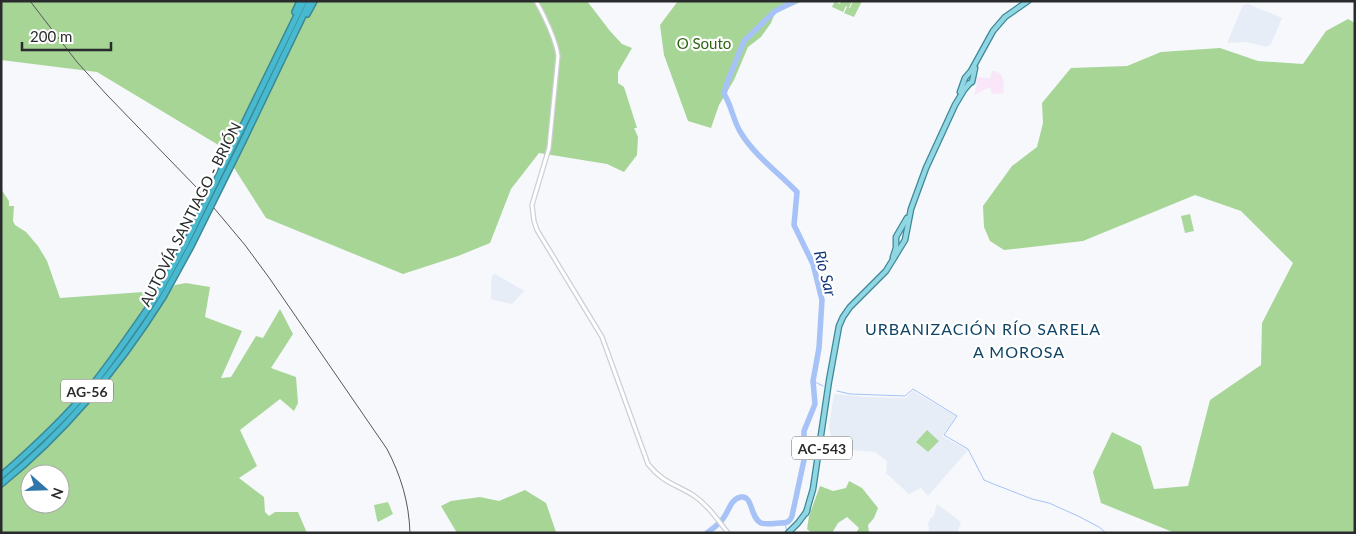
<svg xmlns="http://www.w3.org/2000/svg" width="1356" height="534" font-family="Lato,sans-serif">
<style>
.industrial{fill:#f9e7f9}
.built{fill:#e6edf7}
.green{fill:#aad89a}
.forest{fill:#a6d596;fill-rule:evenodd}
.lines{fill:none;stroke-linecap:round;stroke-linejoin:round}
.stream{stroke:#a6c2f6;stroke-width:1}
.river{stroke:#a6c2f6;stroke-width:5.5}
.tertiary-casing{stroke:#cdcfd3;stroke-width:5.5}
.primary-casing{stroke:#3d8897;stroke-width:7}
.motorway-casing{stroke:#3d8897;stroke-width:8}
.tertiary{stroke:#fff;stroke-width:3}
.primary{stroke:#91d6e3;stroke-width:4.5}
.motorway{stroke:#47bad0;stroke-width:5}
.rail{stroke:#555658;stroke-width:1}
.motorway-bridge-casing{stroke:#3d8897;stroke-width:8;stroke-linecap:butt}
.motorway-bridge{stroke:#47bad0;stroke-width:5}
.labels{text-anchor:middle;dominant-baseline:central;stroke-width:4.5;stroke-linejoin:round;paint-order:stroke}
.shield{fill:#fff;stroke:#6a6b6b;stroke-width:1}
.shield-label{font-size:14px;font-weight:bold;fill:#2a2b2c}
.park-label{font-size:15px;fill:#2e6711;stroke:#fff}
.street-label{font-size:15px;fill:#2a2b2c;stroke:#fff}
.water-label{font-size:16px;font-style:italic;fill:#13367e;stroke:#fff}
.neighbourhood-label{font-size:16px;letter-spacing:1px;fill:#0f4366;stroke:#fff}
</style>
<rect width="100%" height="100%" fill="#f6f8fc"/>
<polygon class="industrial" points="992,71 995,71 1001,74 1004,83 1003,93 992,94 990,87 974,95 977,85 975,77 990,78"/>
<g class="built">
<polygon points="1248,4 1282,18 1271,44 1266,47 1247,42 1227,43 1243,5"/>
<polygon points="495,274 524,291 512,304 493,300 491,298 491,284 492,275"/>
<polygon points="914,390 916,393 956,416 942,436 968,450 928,496 921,488 909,494 886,473 887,461 875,452 828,448 828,439 831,436 829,426 834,394 867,397 903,398 906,398"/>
<polygon points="937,504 961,522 957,533 928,533 929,529 928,524 930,519 934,515"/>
</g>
<g class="green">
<polygon points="835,1 840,4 841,1 852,1 849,8 850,8 853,1 862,1 854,17 844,13 847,7 846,6 843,12 832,7"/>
<polygon points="1190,214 1194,231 1185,233 1181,216"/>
<polygon points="927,430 939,441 928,452 916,442"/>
<polygon points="388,502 393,514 378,522 377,520 374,505"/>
</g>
<g class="forest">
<polygon points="1,1 587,1 610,31 622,44 632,48 618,72 618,83 624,87 637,128 634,128 638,137 637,155 624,172 607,164 539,153 511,189 490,243 458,256 403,274 266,218 220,146 97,72 1,60"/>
<polygon points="678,1 803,1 775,13 771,23 761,37 748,47 734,80 719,105 711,128 688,121 664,55 660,25"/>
<polygon points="1348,19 1355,23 1355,533 1175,533 1101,503 1093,472 1112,432 1141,446 1154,489 1188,486 1210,400 1261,365 1262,323 1293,263 1241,211 1195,195 1083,241 1004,250 990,241 984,227 983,206 1012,166 1037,147 1043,123 1042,103 1071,68 1127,66 1161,52 1220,48 1258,61 1303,64 1326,31"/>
<path d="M 1,189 L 9,201 L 9,206 L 14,206 L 13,221 L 15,225 L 26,232 L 38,246 L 47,261 L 60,298 L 171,290 L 175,285 L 186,283 L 210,287 L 205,317 L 242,331 L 221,378 L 231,377 L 256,336 L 263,338 L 280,309 L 293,334 L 271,368 L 296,377 L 298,403 L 294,411 L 280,399 L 240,430 L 257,466 L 239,478 L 264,497 L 265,512 L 269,516 L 275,512 L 298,512 L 307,533 L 1,533 ZM 30,474 L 60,474 L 60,504 L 30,504 Z"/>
<polygon points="849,481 862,488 878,508 874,518 868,525 869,533 856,533 859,528 847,517 838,523 832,533 812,533 807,529 809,516 820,486 833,491 846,488"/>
<polygon points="525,490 546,503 556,532 557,533 457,533 441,506 451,501 480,497 499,501"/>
</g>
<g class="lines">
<g class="stream">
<polyline points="813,381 823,386"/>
<polyline points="837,391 850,394 905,396 913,389 957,416 944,435 968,449 984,480 991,483 1032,499 1049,503 1078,516 1099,527 1106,533"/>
<polyline points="785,523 787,532"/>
</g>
<path class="river" d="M 707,533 C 712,529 718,525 722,520 C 729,512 730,499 741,497 C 753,495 750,518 761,523 C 766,525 775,523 780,523 C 787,523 790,522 792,516 L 804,460 L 804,431 L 815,404 L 813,381 L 819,348 L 822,300 L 813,264 L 794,225 L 797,192 C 779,173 755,156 741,133 C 733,121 732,106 724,94 L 727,83 L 744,41 L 775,11 L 795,1"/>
<defs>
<path id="tertiary" d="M 536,1 C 544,15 556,40 558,56 L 549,148 L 532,205 L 534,221 L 537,230 L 602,337 L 648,464 C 662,482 675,484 693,495 C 708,505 717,519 728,533"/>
<g id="primary">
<polyline points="968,84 972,82 975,68"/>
<polyline points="960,92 965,78 971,71 993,31 1005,17 1028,1"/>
<polyline points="893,257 896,248 896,237 907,218"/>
<polyline points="806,513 813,489 829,381 839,326 843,317 850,307 886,271 905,240 911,209 926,168 955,105 964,90 969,84"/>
<polyline points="788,533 798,523 807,511"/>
</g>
<g id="motorway">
<polyline points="295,12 300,1"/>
<polyline points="307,14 314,1"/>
<polyline points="237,138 304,1"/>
<polyline points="243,141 310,1"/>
<path d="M 1,476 C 33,448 64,419 91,387 C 115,357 136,326 158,294"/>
<path d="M 1,484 C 65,432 119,367 163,297"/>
</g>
</defs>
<use href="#tertiary" class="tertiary-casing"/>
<use href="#primary" class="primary-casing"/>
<use href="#motorway" class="motorway-casing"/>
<use href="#tertiary" class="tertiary"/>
<use href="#primary" class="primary"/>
<use href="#motorway" class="motorway"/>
<path class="rail" d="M 30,1 L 77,62 L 107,95 L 198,189 L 245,245 L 270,279 L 387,449 C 401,476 409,502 410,533"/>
<defs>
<g id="motorway-bridge">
<polyline points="158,294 186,243 237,138"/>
<polyline points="163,297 191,246 243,141"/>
</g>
</defs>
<use href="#motorway-bridge" class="motorway-bridge-casing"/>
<use href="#motorway-bridge" class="motorway-bridge"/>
</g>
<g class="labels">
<g class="shield">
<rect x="61" y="379.5" width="52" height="23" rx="4"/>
<rect x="792" y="436.5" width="60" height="23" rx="4"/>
</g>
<g class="shield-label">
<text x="87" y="391">AG-56</text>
<text x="822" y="448">AC-543</text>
</g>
<g class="park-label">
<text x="704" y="43">O Souto</text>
</g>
<g class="street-label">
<text transform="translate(190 214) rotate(-63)">AUTOVÍA SANTIAGO - BRIÓN</text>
</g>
<g class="water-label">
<text transform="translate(826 273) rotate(75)">Río Sar</text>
</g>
<g class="neighbourhood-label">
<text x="983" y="328">URBANIZACIÓN RÍO SARELA</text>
<text x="1019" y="351">A MOROSA</text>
</g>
</g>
<rect width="1356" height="534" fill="none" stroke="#2a2b2c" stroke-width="5"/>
<g transform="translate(45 489) rotate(110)"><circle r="24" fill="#ffffff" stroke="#aaaaab"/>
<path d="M0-4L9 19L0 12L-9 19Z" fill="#2f77ab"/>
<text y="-8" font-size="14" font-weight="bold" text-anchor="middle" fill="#2a2b2c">N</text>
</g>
<path d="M22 42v8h89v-8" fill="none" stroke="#2a2b2c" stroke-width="2.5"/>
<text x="30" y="42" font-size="15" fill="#2a2b2c" stroke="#ffffff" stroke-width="4" paint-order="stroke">200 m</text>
</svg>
